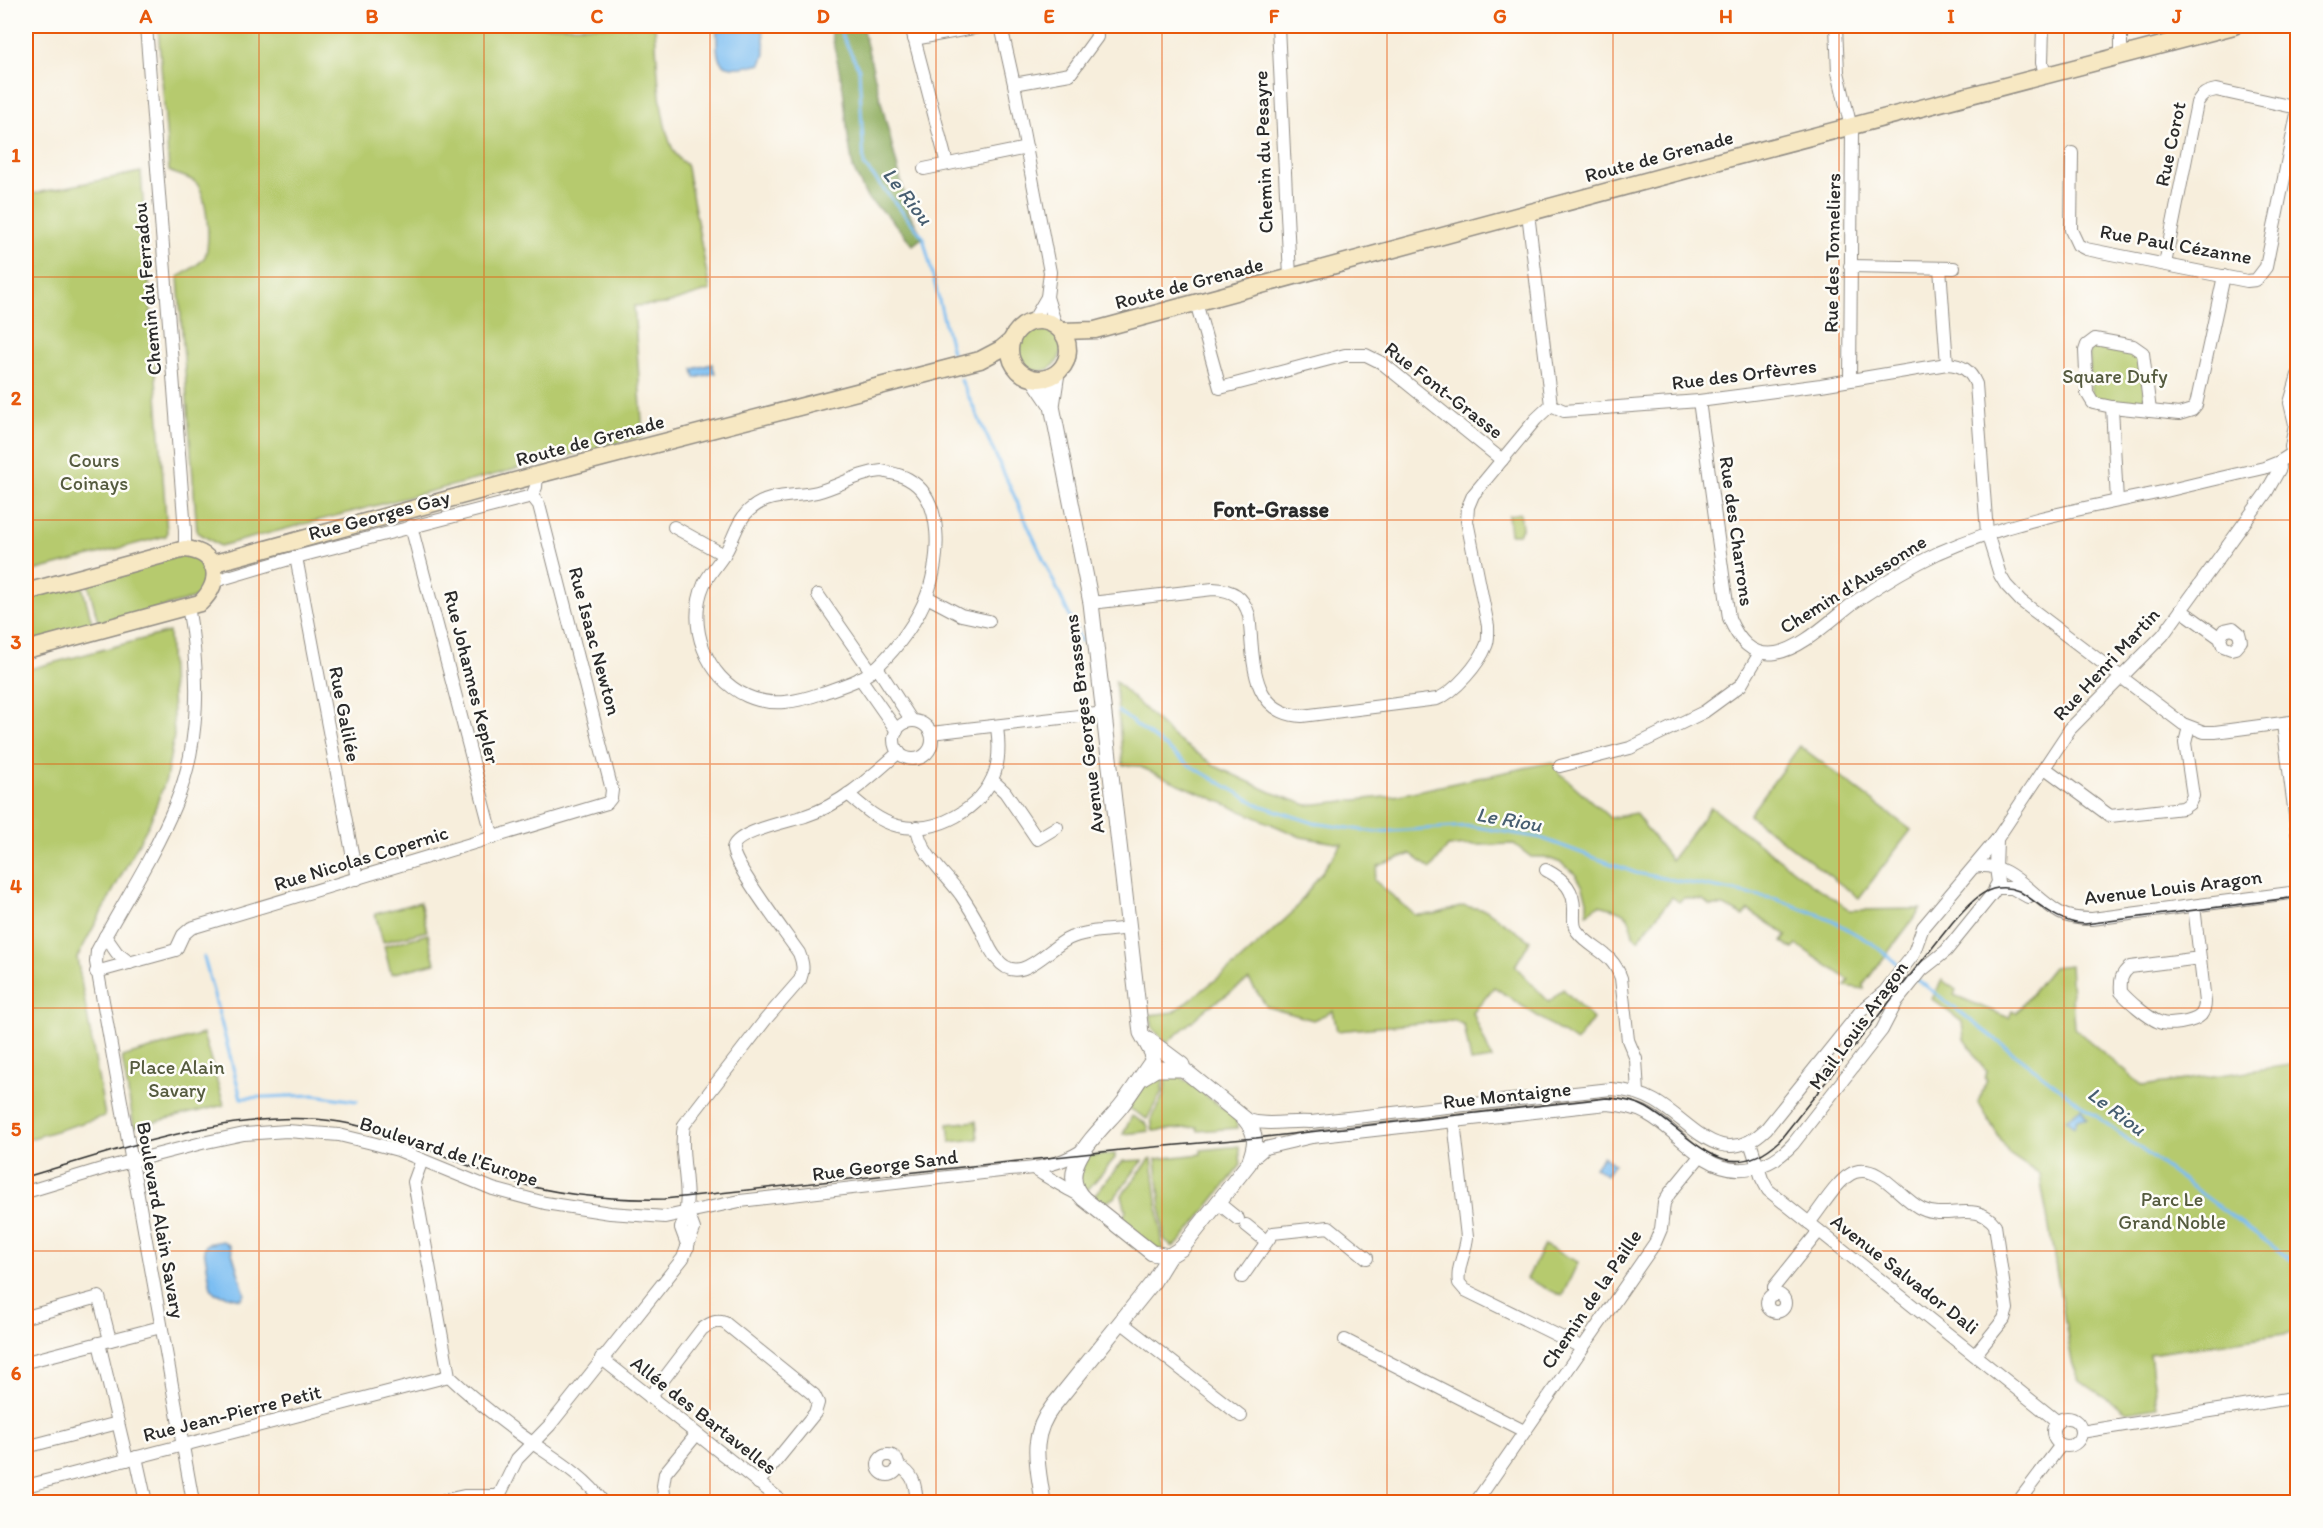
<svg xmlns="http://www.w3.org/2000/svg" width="2323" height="1528" font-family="Itim,sans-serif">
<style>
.green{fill:#b6ca6e;stroke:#707a4c;stroke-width:1.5}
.forest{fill:#90ae61;stroke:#5e6c46;stroke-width:1.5}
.water{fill:#7cbef2;stroke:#54748e;stroke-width:1.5}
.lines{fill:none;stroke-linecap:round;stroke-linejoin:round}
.stream{stroke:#7cbef2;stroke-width:3}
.minor-casing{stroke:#918c84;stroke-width:14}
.tertiary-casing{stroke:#918c84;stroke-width:17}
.secondary-casing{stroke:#918c84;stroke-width:19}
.minor{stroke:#fff;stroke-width:12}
.tertiary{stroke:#fff;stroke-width:15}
.secondary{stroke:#f7e8c3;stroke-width:16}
.tram{stroke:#2b2b2b;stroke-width:1.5}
.grid{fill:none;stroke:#e8590c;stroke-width:1.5;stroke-opacity:0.55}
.labels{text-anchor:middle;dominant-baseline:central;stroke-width:5;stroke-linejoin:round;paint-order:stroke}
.street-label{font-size:20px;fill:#2b2b2b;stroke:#fdfcf7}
.park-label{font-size:20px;fill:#555b3f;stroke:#fdfcf7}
.water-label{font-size:21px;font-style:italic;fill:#475e71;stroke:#fdfcf7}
.quarter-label{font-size:22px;font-weight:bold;fill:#2b2b2b;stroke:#fdfcf7}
.neatline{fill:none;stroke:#e8590c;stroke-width:2}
.grid-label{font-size:20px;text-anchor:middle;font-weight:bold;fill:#e8590c}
</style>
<rect width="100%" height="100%" fill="#fdfcf7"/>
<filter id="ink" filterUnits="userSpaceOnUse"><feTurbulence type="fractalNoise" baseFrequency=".0167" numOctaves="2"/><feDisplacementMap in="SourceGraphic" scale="12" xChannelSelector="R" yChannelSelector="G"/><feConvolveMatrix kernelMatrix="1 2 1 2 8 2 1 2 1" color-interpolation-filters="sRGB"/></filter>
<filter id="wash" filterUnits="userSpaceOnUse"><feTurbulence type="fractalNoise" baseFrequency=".008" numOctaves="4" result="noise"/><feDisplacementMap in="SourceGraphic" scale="24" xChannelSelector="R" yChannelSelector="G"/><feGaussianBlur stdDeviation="1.35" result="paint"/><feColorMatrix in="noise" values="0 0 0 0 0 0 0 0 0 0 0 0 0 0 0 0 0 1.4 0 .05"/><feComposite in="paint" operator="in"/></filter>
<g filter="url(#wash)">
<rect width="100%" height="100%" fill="#f7eedc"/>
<g class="green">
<path d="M 158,26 L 655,26 C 657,54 658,152 686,164 L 687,168 L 710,290 L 666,304 L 634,306 L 643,436 L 220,546 L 197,532 L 178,277 C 186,272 198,266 204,258 C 212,246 207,191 195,182 C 188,177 177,175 169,171 Z"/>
<polygon points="141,172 167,533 166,536 26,573 26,195"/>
<circle cx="1039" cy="349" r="22"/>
<polygon points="2095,343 2135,350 2140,358 2145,398 2140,406 2100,402 2091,396 2089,347"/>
<polygon points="1520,513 1522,527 1519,534 1510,534 1508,515"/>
<polygon points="183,554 202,560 209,575 199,597 99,625 87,580"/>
<polygon points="81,582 93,626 26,645 26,597"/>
<polygon points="169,632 174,736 166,779 150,822 77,958 105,1116 26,1140 26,670"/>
<path d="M 1115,681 L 1176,739 L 1219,768 L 1273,793 L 1307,805 L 1394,796 L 1552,762 L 1560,773 L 1610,818 L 1635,813 L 1671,860 L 1711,807 L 1809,882 L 1850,910 L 1921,909 L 1863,985 L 1864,989 L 1845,986 L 1849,980 L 1797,945 L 1793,949 L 1782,942 L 1787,935 L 1748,910 L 1744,916 L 1724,906 L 1710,906 L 1703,900 L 1683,898 L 1679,902 L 1672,897 L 1638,940 L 1633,935 C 1631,911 1620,910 1599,905 L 1587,914 L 1587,900 L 1582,885 L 1576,875 L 1561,863 L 1545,857 L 1531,857 L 1514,844 L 1448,846 L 1431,869 L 1411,854 L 1378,866 L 1374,880 L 1415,915 L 1435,914 L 1464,906 L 1486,910 L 1530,941 L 1515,966 L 1549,1002 L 1563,989 L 1593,1019 L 1576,1042 L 1494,987 L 1473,1013 L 1492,1059 L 1471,1062 L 1464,1025 L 1454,1020 L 1337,1031 L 1333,1011 L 1313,1020 L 1267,1007 L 1249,980 L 1208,1007 L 1167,1043 L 1153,1029 L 1150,1015 L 1174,1012 L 1240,961 L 1293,912 L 1342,844 L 1301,837 L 1138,766 L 1123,765 Z"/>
<polygon points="1800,746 1911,830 1859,898 1749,815"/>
<polygon points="420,902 427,931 383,942 375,914"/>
<polygon points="428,934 435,963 391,974 384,946"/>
<path d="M 2070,965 L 2074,1028 L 2143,1086 L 2297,1064 L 2297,1332 L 2150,1354 L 2157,1407 L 2127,1412 L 2079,1380 L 2072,1362 L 2040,1175 L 2009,1154 L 1978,1102 L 1987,1080 L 1985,1079 L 1987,1071 C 1975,1063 1975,1048 1964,1039 L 1962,1022 L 1932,999 L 1942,980 L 1956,990 L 1954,995 L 2009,1018 L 2012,1011 L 2016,1013 L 2053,967 Z"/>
<polygon points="203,1034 224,1105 134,1127 122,1057"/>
<polygon points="1166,1072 1174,1072 1236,1118 1237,1128 1198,1131 1197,1127 1153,1131 1151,1119 1164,1094"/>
<polygon points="1163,1073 1162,1091 1147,1119 1127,1107 1145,1082"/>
<polygon points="1132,1116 1147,1124 1149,1131 1123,1134"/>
<polygon points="976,1121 978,1139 950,1142 948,1124"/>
<polygon points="1239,1146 1241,1165 1180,1242 1172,1247 1164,1239 1156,1159 1201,1154 1201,1150"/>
<polygon points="1115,1154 1115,1158 1084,1194 1079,1178 1087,1156"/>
<polygon points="1150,1159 1152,1159 1163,1250 1156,1249 1121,1222 1126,1211 1122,1195"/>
<polygon points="1143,1160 1115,1197 1100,1206 1091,1199 1123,1161"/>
<polygon points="1544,1245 1578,1262 1562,1296 1527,1279"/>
</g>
<polygon class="forest" points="830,26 862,26 909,213 923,237 913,245 889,217 867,198 853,168 848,137 843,88"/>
<g class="water">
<path d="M 717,26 L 763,26 L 765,54 L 761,64 C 754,66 748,66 741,67 C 711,70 718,48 717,26 Z"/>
<polygon points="712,364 715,373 695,378 693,369"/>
<polygon points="2081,1108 2087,1119 2077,1119 2074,1127 2066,1119"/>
<polygon points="1603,1156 1614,1164 1606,1175 1595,1167"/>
<polygon points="223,1241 230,1246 245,1294 241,1299 215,1293 211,1288 204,1249 207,1244"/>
</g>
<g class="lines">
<g class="stream">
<polyline points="845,26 841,33 859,69 864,165 923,237 952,352"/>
<polyline points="961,380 1081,641"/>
<polyline points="1118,711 1189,765 1259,805 1314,823 1375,832 1470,826 1541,838 1636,873 1776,899 1830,919 1873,944 1900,966"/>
<polyline points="204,957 241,1098 314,1095 357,1101"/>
<polyline points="1918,980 2084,1107 2298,1265"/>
</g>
</g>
</g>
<g filter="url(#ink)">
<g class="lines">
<defs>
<g id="minor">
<polyline points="146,26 185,531 185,549"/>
<polyline points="911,26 947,164"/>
<polyline points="1001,26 1014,84 1050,272 1047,297 1033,321"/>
<polyline points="1278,26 1290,277"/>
<polyline points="1836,26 1838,72 1852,132 1850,380"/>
<polyline points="2043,26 2042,63 2046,75"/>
<polyline points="2172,26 2175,41"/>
<polyline points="914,39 984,26"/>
<polyline points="2121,55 2121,26"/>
<polyline points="1014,84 1070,74 1097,37 1096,26"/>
<polyline points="2072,153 2071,230 2078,245 2086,249 2247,281 2256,280 2266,267 2298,109"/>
<polyline points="924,169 1027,148"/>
<polyline points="1528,213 1551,405"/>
<path d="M 2165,264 L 2197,103 C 2202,94 2206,92 2216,90 L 2298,108"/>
<polyline points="1850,266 1954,268"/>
<polyline points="1940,268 1947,364"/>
<polyline points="1047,297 1056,326"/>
<polyline points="1196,302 1220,388 1345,355 1366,355 1382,363 1502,460"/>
<path d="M 1699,401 L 1729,618 C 1738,639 1751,657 1776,653 C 1805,648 1835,615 1859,599 C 1884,582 1911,566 1938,553 C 2014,519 2087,508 2166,491 C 2199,483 2232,475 2264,468 L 2279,462 L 2298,450"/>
<path d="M 1551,405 L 1564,411 L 1699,401 L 1821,385 L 1947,364 C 1962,365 1970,370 1976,384 L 1987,533 L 2000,575 L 2006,585 L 2021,601 L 2183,724 L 2204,732 L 2215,732 L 2298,721"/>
<polyline points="2112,407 2093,403 2087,393 2085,351 2087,345 2095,339 2133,346 2143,353 2150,411"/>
<polyline points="2293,452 2291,447 2295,424 2290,403 2298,375"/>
<path d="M 882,471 C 890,473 900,474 908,479 C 945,499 940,561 927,595 C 918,620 898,647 878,666 C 864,680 841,686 822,693 C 797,702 772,707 747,696 C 706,678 686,625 704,584 C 710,572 720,562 727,550 C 734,537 739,517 752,508 C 770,493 796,497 817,492 C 840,486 858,473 882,471 Z"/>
<polyline points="2117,501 2112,407 2179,414 2192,410 2196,405 2224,276"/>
<polyline points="411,526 493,838"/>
<polyline points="674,527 724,555"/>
<polyline points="296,557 357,879"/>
<polyline points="215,581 296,557 532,496 536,487 537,475"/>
<polyline points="818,595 871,671"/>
<polyline points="927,597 961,615 989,621"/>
<path d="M 1091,603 L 1213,589 C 1233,590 1243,596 1249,615 C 1254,655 1248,713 1302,716 L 1437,699 C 1455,692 1479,664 1486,646 C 1489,640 1488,633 1488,626 L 1467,521 L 1468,507 L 1473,495 L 1536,419 L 1551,405"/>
<path d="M 188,606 C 200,671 201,744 175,805 C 154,856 123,903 97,951 L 96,962 L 193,1502"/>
<polyline points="2181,610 2220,638 2223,646 2231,649 2235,648 2241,641 2239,633 2233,628 2224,630 2220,638"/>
<polyline points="877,667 912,721"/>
<polyline points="860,678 897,731"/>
<circle cx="913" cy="740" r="19"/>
<polyline points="2283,724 2298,838"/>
<polyline points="931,733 1105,713"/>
<polyline points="1560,766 1630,748 1704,712 1741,685 1760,653"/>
<polyline points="2045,768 2110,816 2183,808 2189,804 2193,796 2185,743 2189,727"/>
<polyline points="992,780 1005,792 1037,839 1057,827"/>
<path d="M 848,794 C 863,807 878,821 898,826 C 936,835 982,809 995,772 C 1000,757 999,742 997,727"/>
<path d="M 917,827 C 920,854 946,874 961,895 C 967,904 973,913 978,923 C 984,934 988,949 997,959 C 1020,989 1048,947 1070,938 C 1088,930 1110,931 1129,928"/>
<path d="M 1974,867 C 2010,859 2032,898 2060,913 C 2069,918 2081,919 2092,919 L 2298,892"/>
<path d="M 1546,870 C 1565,880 1575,890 1574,913 C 1574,919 1573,926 1577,931 C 1592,951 1611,950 1621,978 L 1628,1040 L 1636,1059 L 1638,1093"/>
<polyline points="1995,888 2012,888 2028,897"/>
<path d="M 2194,906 L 2205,1002 C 2205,1007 2204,1011 2201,1015 C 2193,1023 2168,1026 2159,1022 C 2148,1018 2128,1000 2121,992 C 2120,980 2121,974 2130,967 L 2200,958"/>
<polyline points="105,936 117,953 130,963"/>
<polyline points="96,972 176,950 183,935 191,928 607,803 611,798 612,790 539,505 532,496"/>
<path d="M 1245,1119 C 1267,1127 1289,1120 1311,1122 L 1611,1089 C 1627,1090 1641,1093 1655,1101 C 1693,1123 1721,1172 1766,1129 L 1860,1012 L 1885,991 L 1913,955 L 1923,927 L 1997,839 L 2070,729 L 2163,635 L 2266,493 L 2280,468 L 2279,462"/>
<path d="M 1454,1121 L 1467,1237 C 1466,1252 1456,1268 1459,1283 L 1465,1290 L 1581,1347"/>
<polyline points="1750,1142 1762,1179 1768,1190 2058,1422"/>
<path d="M 422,1160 L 414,1182 L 449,1376 C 470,1396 494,1415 517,1432 C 546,1454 582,1472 603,1502"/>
<path d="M 1250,1161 L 1265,1148 L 1312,1137 L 1607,1104 C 1621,1105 1635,1107 1647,1114 C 1669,1126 1685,1146 1706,1159 C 1736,1178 1770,1169 1793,1144 L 1882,1030 L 1897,1001 L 1922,970 L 1946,951 L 1993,893 L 1998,882 L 1996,868 L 1997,839"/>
<path d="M 1035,1169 C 1040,1173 1074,1193 1078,1194"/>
<path d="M 26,1192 L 105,1168 L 202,1143 L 244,1134 L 287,1131 L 339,1135 L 372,1143 L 398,1150 L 493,1189 L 545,1203 L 610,1213 L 665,1217 L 740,1201 L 1009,1170 C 1037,1169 1059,1165 1083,1150"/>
<polyline points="1217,1202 1238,1219"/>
<path d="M 1809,1223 C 1820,1210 1839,1177 1855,1172 C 1881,1164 1901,1200 1922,1209 C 1946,1221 1977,1200 1995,1225 L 2007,1309 L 2004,1319 L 1975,1355"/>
<polyline points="1246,1225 1266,1241"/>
<path d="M 688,1247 L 681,1228 C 695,1195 678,1159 684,1125 L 766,1019 L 800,980 C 804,970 803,963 799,953 C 786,934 734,866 733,849 C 733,832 791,821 805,816 C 841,805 871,777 899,752"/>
<polyline points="1242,1277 1273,1233 1329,1227 1367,1258"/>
<circle cx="1776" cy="1303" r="9"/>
<polyline points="1774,1294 1774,1287 1819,1231"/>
<polyline points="26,1317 99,1297 110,1340"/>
<polyline points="1121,1322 1241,1416"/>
<polyline points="1345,1340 1524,1431"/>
<polyline points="99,1343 127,1460"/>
<polyline points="601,1358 783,1502"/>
<polyline points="26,1362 161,1327"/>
<path d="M 650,1397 L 702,1329 C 711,1323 715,1320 725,1323 L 814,1395 L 818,1403 L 815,1413 L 758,1483"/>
<circle cx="2067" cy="1432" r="14"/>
<polyline points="2081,1432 2298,1397"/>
<polyline points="26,1447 118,1423"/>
<circle cx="888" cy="1465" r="10"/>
<polyline points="136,1457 146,1502"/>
<path d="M 898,1466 C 915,1474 915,1485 917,1502"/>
<polyline points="26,1486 449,1376"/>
<polyline points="437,1502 464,1496 499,1496"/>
<polyline points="496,1502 517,1459 550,1425 683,1258 694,1229 688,1213"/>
<polyline points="665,1502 663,1486 665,1473 696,1435"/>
<polyline points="1476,1502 1655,1243 1661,1229 1664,1203 1669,1194 1701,1155"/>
<polyline points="2018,1502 2061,1445"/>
</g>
<g id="tertiary">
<path d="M 1057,373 L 1052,406 L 1091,603 L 1141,1033 L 1152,1053 L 1153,1060 C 1142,1075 1132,1092 1121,1106 C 1103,1129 1052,1169 1084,1199 L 1152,1253 L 1169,1256 L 1182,1248 L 1249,1163 C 1256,1144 1258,1135 1245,1119 L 1183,1069 L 1182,1065 L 1150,1041 L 1145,1039"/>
<polyline points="1033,378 1052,406"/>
<polyline points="1141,1078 1156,1069 1183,1069"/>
<path d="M 1043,1502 C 1038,1465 1028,1438 1053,1406 L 1153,1282 L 1169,1256"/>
</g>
<g id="secondary">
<circle cx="1039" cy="350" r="29"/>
<polyline points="1062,331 1095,330 1738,156 2234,26"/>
<polyline points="211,564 537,475 980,360 1001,349 1012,340"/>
<path d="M 26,592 L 185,549 C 218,552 224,581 200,603 L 26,650"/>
</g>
</defs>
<use href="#minor" class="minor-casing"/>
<use href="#tertiary" class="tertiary-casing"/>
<use href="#secondary" class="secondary-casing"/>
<use href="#minor" class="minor"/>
<use href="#tertiary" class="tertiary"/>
<use href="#secondary" class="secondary"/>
<path class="tram" d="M 26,1177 C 121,1149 240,1106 340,1122 C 400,1132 453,1163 511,1181 C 561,1196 612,1200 664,1199 L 1121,1150 L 1256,1138 L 1607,1098 C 1621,1099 1635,1101 1647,1108 C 1691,1133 1724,1191 1779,1141 L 1952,923 C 1971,902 1988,879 2019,891 C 2041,905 2058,923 2085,924 L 2298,897"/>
</g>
</g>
<path class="grid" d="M 259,26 L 259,1502M 484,26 L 484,1502M 710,26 L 710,1502M 936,26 L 936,1502M 1162,26 L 1162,1502M 1387,26 L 1387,1502M 1613,26 L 1613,1502M 1839,26 L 1839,1502M 2064,26 L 2064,1502M 26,277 L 2298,277M 26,520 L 2298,520M 26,764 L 2298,764M 26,1008 L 2298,1008M 26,1251 L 2298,1251"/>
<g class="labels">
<g class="street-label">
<text transform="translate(2170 144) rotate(-78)">Rue Corot</text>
<text transform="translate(1263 152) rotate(-92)">Chemin du Pesayre</text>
<text transform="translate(1659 156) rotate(-15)">Route de Grenade</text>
<text transform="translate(2176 244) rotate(10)">Rue Paul Cézanne</text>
<text transform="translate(1832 253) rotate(-89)">Rue des Tonneliers</text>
<text transform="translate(1189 283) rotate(-15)">Route de Grenade</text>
<text transform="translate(147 289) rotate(-95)">Chemin du Ferradou</text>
<text transform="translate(1744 374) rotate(-7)">Rue des Orfèvres</text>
<text transform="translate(1444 390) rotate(38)">Rue Font-Grasse</text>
<text transform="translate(590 440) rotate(-15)">Route de Grenade</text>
<text transform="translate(379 515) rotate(-15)">Rue Georges Gay</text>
<text transform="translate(1737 531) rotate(82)">Rue des Charrons</text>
<text transform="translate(1853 584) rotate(-32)">Chemin d'Aussonne</text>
<text transform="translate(595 641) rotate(75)">Rue Isaac Newton</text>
<text transform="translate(2106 664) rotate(-47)">Rue Henri Martin</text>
<text transform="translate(472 677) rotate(76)">Rue Johannes Kepler</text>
<text transform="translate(345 714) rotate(79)">Rue Galilée</text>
<text transform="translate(1084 724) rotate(-97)">Avenue Georges Brassens</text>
<text transform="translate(361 858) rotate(-17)">Rue Nicolas Copernic</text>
<text transform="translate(2173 887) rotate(-7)">Avenue Louis Aragon</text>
<text transform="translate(1858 1025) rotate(-54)">Mail Louis Aragon</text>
<text transform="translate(1507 1095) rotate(-6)">Rue Montaigne</text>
<text transform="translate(449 1151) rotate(18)">Boulevard de l'Europe</text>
<text transform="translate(885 1165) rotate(-7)">Rue George Sand</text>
<text transform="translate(161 1220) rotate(80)">Boulevard Alain Savary</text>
<text transform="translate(1905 1274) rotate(38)">Avenue Salvador Dali</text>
<text transform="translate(1591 1299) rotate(-56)">Chemin de la Paille</text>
<text transform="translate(232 1413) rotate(-14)">Rue Jean-Pierre Petit</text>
<text transform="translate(704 1415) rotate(38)">Allée des Bartavelles</text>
</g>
<g class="park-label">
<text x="2115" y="376">Square Dufy</text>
<text x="94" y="460">Cours<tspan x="94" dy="23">Coinays</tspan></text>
<text x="177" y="1067">Place Alain<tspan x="177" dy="23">Savary</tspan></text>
<text x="2172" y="1199">Parc Le<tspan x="2172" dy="23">Grand Noble</tspan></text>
</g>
<g class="water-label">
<text transform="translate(908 196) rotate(52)">Le Riou</text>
<text transform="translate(1509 819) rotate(10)">Le Riou</text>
<text transform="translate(2117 1111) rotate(37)">Le Riou</text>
</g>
<g class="quarter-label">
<text x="1271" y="509">Font-Grasse</text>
</g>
</g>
<rect width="2323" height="1528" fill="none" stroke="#fdfcf7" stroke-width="66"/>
<rect x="33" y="33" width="2257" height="1462" class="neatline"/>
<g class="grid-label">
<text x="146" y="23">A</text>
<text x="372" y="23">B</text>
<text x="597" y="23">C</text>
<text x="823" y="23">D</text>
<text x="1049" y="23">E</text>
<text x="1274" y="23">F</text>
<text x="1500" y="23">G</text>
<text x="1726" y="23">H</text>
<text x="1951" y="23">I</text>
<text x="2177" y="23">J</text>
<text x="16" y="162">1</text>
<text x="16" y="405">2</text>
<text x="16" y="649">3</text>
<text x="16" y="893">4</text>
<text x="16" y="1136">5</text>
<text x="16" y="1380">6</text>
</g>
</svg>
